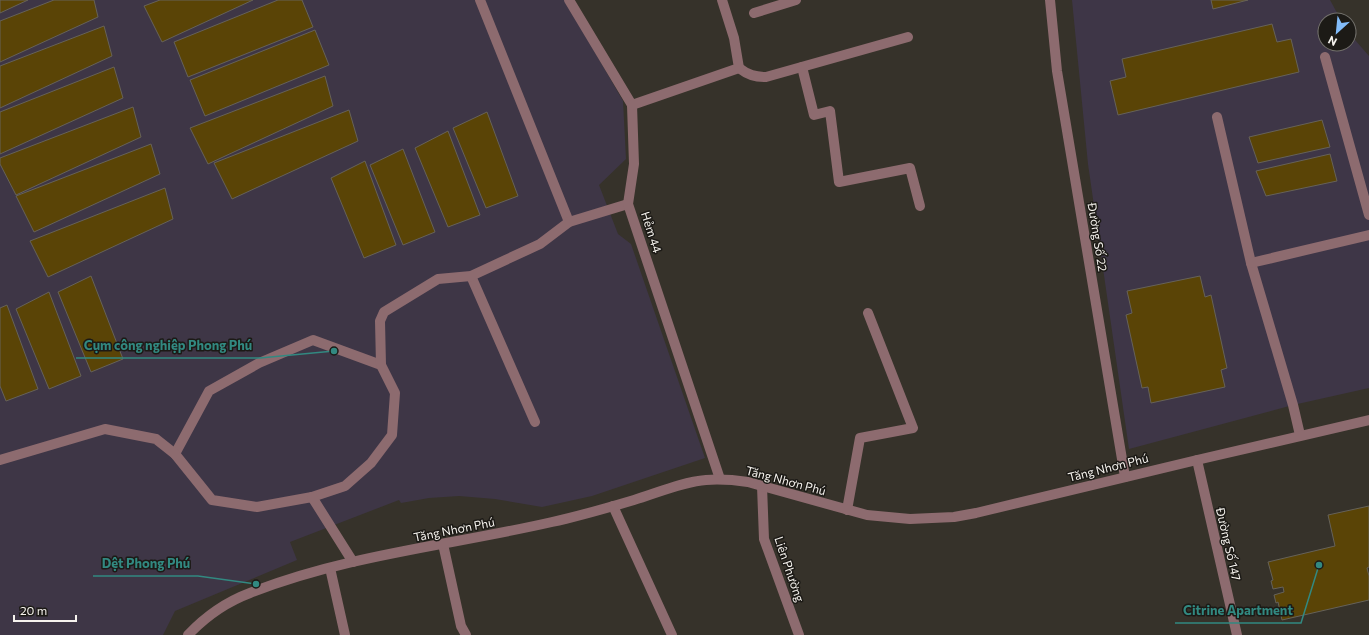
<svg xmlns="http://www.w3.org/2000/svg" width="1369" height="635" font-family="Commissioner,sans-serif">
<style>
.industrial{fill:#3e3646}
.education{fill:#3e3647}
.building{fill:#5a4406;stroke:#666259}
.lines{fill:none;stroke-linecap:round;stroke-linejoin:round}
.service{stroke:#8d6b6f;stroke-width:10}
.minor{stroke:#8d6b6f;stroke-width:10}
.tertiary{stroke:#8d6b6f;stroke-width:10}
.labels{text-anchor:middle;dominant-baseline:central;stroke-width:3;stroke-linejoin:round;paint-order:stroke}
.street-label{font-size:12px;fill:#f6f3ee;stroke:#1c1a16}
.leader{fill:none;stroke:#328981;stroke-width:1.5}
.callout-dot{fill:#328981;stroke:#1c1a16;stroke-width:1.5}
.callout-label{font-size:13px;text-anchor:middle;font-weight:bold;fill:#328981;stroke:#1c1a16;stroke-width:3;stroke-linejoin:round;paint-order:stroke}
</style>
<rect width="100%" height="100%" fill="#36322a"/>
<polygon class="industrial" points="0,0 565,0 623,101 626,159 599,185 618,234 631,244 705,458 592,496 542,507 495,499 459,496 429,498 401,503 399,500 290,542 297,560 175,611 163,635 0,635"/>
<polygon class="education" points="1072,0 1330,0 1341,20 1325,20 1325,44 1349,44 1349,33 1369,56 1369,388 1293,405 1129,449 1088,164"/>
<g class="building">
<polygon points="0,0 28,0 0,13"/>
<polygon points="54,0 94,0 98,17 0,62 0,21"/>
<polygon points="160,0 253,0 162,42 144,6"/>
<polygon points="278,0 302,0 313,27 188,77 174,42"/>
<polygon points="1211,0 1248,0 1213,9"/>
<polygon points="1272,24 1277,42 1291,39 1299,72 1118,115 1110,81 1126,77 1122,59"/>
<polygon points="104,26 112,56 0,108 0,66"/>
<polygon points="315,30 329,65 205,116 190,80"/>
<polygon points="114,67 123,98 0,154 0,112"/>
<polygon points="325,76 333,106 208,164 190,128"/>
<polygon points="133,107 141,137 16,195 0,164 0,158"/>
<polygon points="349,110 358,141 232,199 214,163"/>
<polygon points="487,112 518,196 486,208 453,128"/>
<polygon points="1322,120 1330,147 1258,163 1249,137"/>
<polygon points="448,131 480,215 448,227 415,148"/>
<polygon points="151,144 160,174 34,232 16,196"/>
<polygon points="403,149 435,232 403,245 370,165"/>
<polygon points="1330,154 1337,181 1266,196 1256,171"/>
<polygon points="365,161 396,245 364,258 331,178"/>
<polygon points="165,188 173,219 48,277 30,241"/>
<polygon points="91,276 123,359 91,372 58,292"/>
<polygon points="1200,276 1205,297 1211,295 1227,368 1221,370 1225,387 1151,403 1148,387 1142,388 1126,315 1132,313 1127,291"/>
<polygon points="49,292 81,376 49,389 16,309"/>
<polygon points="7,305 38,389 6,401 0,386 0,308"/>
<polygon points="1369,506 1369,567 1367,568 1369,576 1369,600 1282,620 1278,602 1276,603 1274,595 1284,592 1283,587 1273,589 1271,581 1273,580 1268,562 1335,546 1328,515"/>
</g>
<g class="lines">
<g class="service">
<polyline points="480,0 569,222"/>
<polyline points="1325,57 1369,215"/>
<polyline points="802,67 814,115 830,111 839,182 910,168 920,206"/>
<polyline points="1217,117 1251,263 1293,405 1300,435"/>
<polyline points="1251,263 1369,235"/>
<polyline points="471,276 535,422"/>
<polyline points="175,454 209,391 259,363 313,340 381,365"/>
<polyline points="0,460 105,429 156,439 175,454 212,500 257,507 312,497 345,486 371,463 392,435 395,393 381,365 380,321 384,312 438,279 471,276 540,244 569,222 628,204"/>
<polyline points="312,497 353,562"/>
<polyline points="613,506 672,635"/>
<polyline points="847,510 860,438 913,428 868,313"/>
</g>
<g class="minor">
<polyline points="569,0 632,105 634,164 628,204 720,479"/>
<polyline points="1050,0 1057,71 1125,477"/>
<polyline points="754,13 796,0"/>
<path d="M 739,68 C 748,75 755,77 766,77 L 908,37"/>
<polyline points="632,105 739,68 734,38 722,0"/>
<polyline points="1197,460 1237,635"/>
<polyline points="762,486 764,539 799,635"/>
<polyline points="443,544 461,626 466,635"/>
<polyline points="330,568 345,635"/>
</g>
<path class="tertiary" d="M 188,635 C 206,616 226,602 250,593 C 346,555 452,545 552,522 C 580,516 607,508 634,500 C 657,493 682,482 706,480 C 720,479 734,480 748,482 L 867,515 L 910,519 L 954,517 L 976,513 L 1197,460 L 1369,420"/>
</g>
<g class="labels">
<g class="street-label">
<text transform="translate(652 232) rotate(72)">Hẻm 44</text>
<text transform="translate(1098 237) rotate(81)">Đường Số 22</text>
<text transform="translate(1108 467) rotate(-14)">Tăng Nhơn Phú</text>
<text transform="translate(786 480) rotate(15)">Tăng Nhơn Phú</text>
<text transform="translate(454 529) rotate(-11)">Tăng Nhơn Phú</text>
<text transform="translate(1229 544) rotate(77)">Đường Số 147</text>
<text transform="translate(790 569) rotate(71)">Liên Phường</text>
</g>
</g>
<path class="leader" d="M334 351L260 358H76M256 584L198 576H93M1319 565L1301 623H1175"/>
<g class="callout-dot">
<circle cx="334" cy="351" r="4"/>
<circle cx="256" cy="584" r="4"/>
<circle cx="1319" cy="565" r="4"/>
</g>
<g class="callout-label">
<text x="168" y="350">Cụm công nghiệp Phong Phú</text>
<text x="146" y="568">Dệt Phong Phú</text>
<text x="1238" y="615">Citrine Apartment</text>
</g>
<g transform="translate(1337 32) rotate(207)"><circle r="19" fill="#1c1a16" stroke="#73716c"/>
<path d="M0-3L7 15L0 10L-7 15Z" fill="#82bcfa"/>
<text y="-6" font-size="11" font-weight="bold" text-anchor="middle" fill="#f6f3ee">N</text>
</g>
<path d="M14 615v6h62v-6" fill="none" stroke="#f6f3ee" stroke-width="2"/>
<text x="20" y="615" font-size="12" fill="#f6f3ee" stroke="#1c1a16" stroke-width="3" paint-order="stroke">20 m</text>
</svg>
